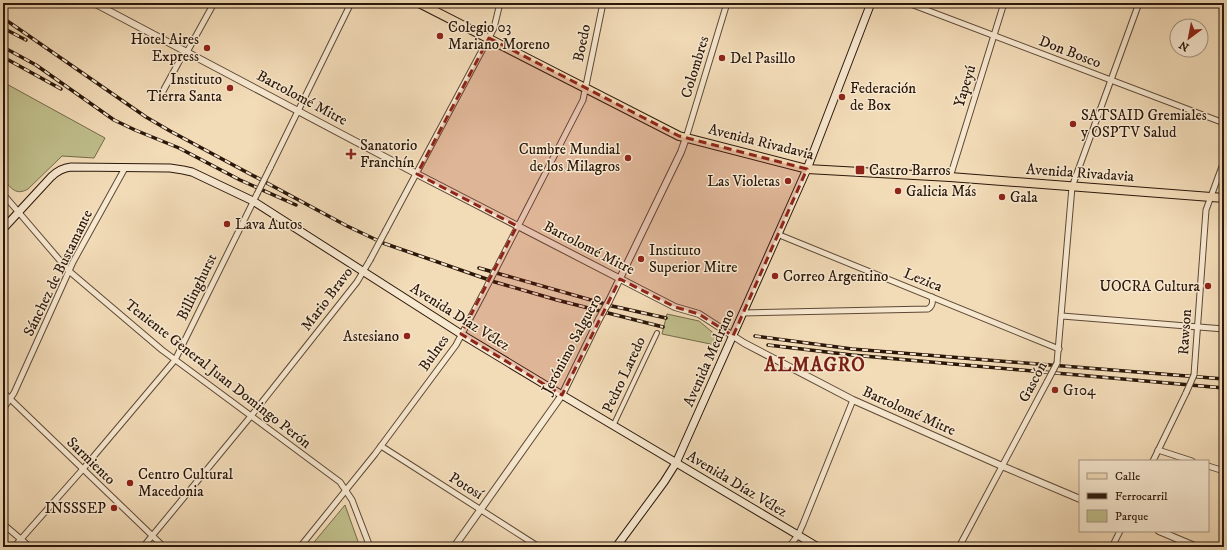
<svg xmlns="http://www.w3.org/2000/svg" width="1227" height="550" font-family="'IM FELL DW Pica',serif">
<style>
.green{fill:#bfbe8b;stroke:#756a4a}
.lines{fill:none;stroke-linecap:round;stroke-linejoin:round}
.pedestrian-casing{stroke:#5d4835;stroke-width:6}
.minor-casing{stroke:#5d4835;stroke-width:7}
.tertiary-casing{stroke:#5d4835;stroke-width:8}
.secondary-casing{stroke:#2b170a;stroke-width:9}
.primary-casing{stroke:#2b170a;stroke-width:10}
.pedestrian{stroke:#f7e8d0;stroke-width:4}
.minor{stroke:#f7e8d0;stroke-width:5}
.tertiary{stroke:#f7e8d0;stroke-width:6}
.secondary{stroke:#f7e8d0;stroke-width:7}
.primary{stroke:#f2dbb7;stroke-width:8}
.rail-casing{stroke:#2b170a;stroke-width:3.5}
.rail{stroke:#f7e8d0;stroke-width:2;stroke-dasharray:6;stroke-linecap:butt}
.minor-bridge-casing{stroke:#5d4835;stroke-width:7;stroke-linecap:butt}
.tertiary-bridge-casing{stroke:#5d4835;stroke-width:8;stroke-linecap:butt}
.minor-bridge{stroke:#f7e8d0;stroke-width:5}
.tertiary-bridge{stroke:#f7e8d0;stroke-width:6}
.marked{fill:#8f2418;fill-opacity:0.2;stroke:#8f2418;stroke-width:3;stroke-dasharray:8 5;stroke-linejoin:round}
.poi-dot{fill:#8f2418;stroke:#f7e8d0;stroke-width:1.5}
.labels{text-anchor:middle;dominant-baseline:central;stroke-width:3;stroke-linejoin:round;paint-order:stroke}
.poi-label{font-size:15px;fill:#2b170a;stroke:#f7e8d0;text-anchor:start}
.street-label{font-size:15px;fill:#2b170a;stroke:#f7e8d0}
.district-label{font-size:19px;font-weight:bold;letter-spacing:1px;fill:#7a1f14;stroke:#f7e8d0}
</style>
<rect width="100%" height="100%" fill="#f2dbb7"/>
<filter id="stains"><feTurbulence type="fractalNoise" baseFrequency=".005" numOctaves="4"/><feColorMatrix values="0 0 0 0 .2 0 0 0 0 .09 0 0 0 0 .02 0 0 0 .5 -.17"/></filter>
<radialGradient id="worn" r=".72"><stop offset=".6" stop-color="#630" stop-opacity="0"/><stop offset="1" stop-color="#630" stop-opacity=".3"/></radialGradient>
<g class="green">
<path d="M 3,82 L 105,138 L 94,158 L 62,156 L 28,189 C 16,196 11,188 3,179 Z"/>
<polygon points="667,314 699,321 717,336 717,342 720,346 662,334"/>
<polygon points="345,505 360,547 310,547"/>
</g>
<g class="lines">
<defs>
<polyline id="pedestrian" points="613,426 657,333"/>
<g id="minor">
<polyline points="908,3 1224,123"/>
<polyline points="162,93 181,58 187,52 214,3"/>
<polyline points="686,138 727,3"/>
<polyline points="270,168 351,3"/>
<polyline points="950,177 1004,3"/>
<polyline points="3,194 69,271 162,350 340,482 352,500 370,547"/>
<polyline points="386,230 494,28 500,3"/>
<polyline points="777,234 1059,349"/>
<polyline points="496,269 583,100 603,3"/>
<path d="M 743,313 L 928,309 C 933,306 933,302 932,297"/>
<polyline points="1062,316 1224,329"/>
<polyline points="1057,363 1072,187 1139,3"/>
<polyline points="1194,375 1206,210 1224,161"/>
<polyline points="3,392 164,547"/>
<polyline points="3,409 14,393 73,262 125,168"/>
<polyline points="381,446 539,547"/>
<polyline points="1158,450 1192,461"/>
<polyline points="1153,461 1186,393"/>
<polyline points="1208,466 1224,471"/>
<polyline points="3,524 30,547"/>
<polyline points="14,547 83,469 175,360 257,194"/>
<polyline points="143,547 251,416 357,282 370,260"/>
<polyline points="300,547 375,454 456,345 483,294"/>
<polyline points="789,547 798,535 803,524 853,400"/>
<polyline points="959,547 1047,382"/>
<polyline points="1112,547 1120,531"/>
</g>
<g id="tertiary">
<polyline points="94,3 417,174 638,288 675,307 699,314 744,343 853,400 1002,466 1080,499"/>
<polyline points="609,301 681,152 686,138"/>
<polyline points="1159,531 1197,547"/>
<polyline points="454,547 562,395 599,319"/>
</g>
<g id="secondary">
<path d="M 3,229 L 51,177 C 57,171 62,168 71,167 L 170,168 L 183,170 L 192,172 L 253,201 L 461,334 L 562,395 L 818,547"/>
<polyline points="616,547 664,482 676,463 807,169 871,3"/>
</g>
<polyline id="primary" points="419,3 679,136 807,169 950,177 1224,198"/>
</defs>
<use href="#pedestrian" class="pedestrian-casing"/>
<use href="#minor" class="minor-casing"/>
<use href="#tertiary" class="tertiary-casing"/>
<use href="#secondary" class="secondary-casing"/>
<use href="#primary" class="primary-casing"/>
<use href="#pedestrian" class="pedestrian"/>
<use href="#minor" class="minor"/>
<use href="#tertiary" class="tertiary"/>
<use href="#secondary" class="secondary"/>
<use href="#primary" class="primary"/>
<defs>
<g id="rail">
<polyline points="3,18 146,117 170,131 347,226 383,243 495,282 557,300 663,327"/>
<polyline points="3,28 26,40"/>
<polyline points="3,47 36,65 114,120 135,130 179,148 240,180 296,205"/>
<polyline points="3,57 61,89"/>
<polyline points="479,268 612,306 666,318"/>
<polyline points="755,336 852,349 1224,379"/>
<polyline points="768,345 852,355 1224,388"/>
</g>
</defs>
<use href="#rail" class="rail-casing"/>
<use href="#rail" class="rail"/>
<defs>
<g id="minor-bridge">
<polyline points="257,194 270,168"/>
<polyline points="370,260 386,230"/>
<polyline points="483,294 496,269"/>
<polyline points="1047,382 1057,363"/>
<polyline points="1186,393 1194,375"/>
</g>
<polyline id="tertiary-bridge" points="599,319 609,301"/>
</defs>
<use href="#minor-bridge" class="minor-bridge-casing"/>
<use href="#tertiary-bridge" class="tertiary-bridge-casing"/>
<use href="#minor-bridge" class="minor-bridge"/>
<use href="#tertiary-bridge" class="tertiary-bridge"/>
</g>
<path class="marked" d="M 489,38 L 679,136 L 807,169 L 733,336 L 699,314 L 675,307 L 620,279 L 562,395 L 461,334 L 517,226 L 417,174 Z"/>
<g class="poi-dot">
<circle cx="440" cy="36" r="4"/>
<circle cx="207" cy="48" r="4"/>
<circle cx="722" cy="58" r="4"/>
<circle cx="230" cy="88" r="4"/>
<circle cx="842" cy="97" r="4"/>
<circle cx="1073" cy="124" r="4"/>
<path d="M349 148h4v4h4v4h-4v4h-4v-4h-4v-4h4z"/>
<circle cx="628" cy="158" r="4"/>
<rect x="855" y="165" width="10" height="10" rx="2"/>
<circle cx="788" cy="181" r="4"/>
<circle cx="898" cy="191" r="4"/>
<circle cx="1002" cy="197" r="4"/>
<circle cx="227" cy="224" r="4"/>
<circle cx="641" cy="259" r="4"/>
<circle cx="775" cy="276" r="4"/>
<circle cx="1208" cy="286" r="4"/>
<circle cx="407" cy="336" r="4"/>
<circle cx="1055" cy="390" r="4"/>
<circle cx="130" cy="483" r="4"/>
<circle cx="114" cy="508" r="4"/>
</g>
<g class="labels">
<g class="poi-label">
<text x="448" y="27">Colegio 03<tspan x="448" dy="17">Mariano Moreno</tspan></text>
<text x="199" y="39" text-anchor="end">Hotel Aires<tspan x="199" dy="17">Express</tspan></text>
<text x="730" y="58">Del Pasillo</text>
<text x="222" y="79" text-anchor="end">Instituto<tspan x="222" dy="17">Tierra Santa</tspan></text>
<text x="850" y="88">Federación<tspan x="850" dy="17">de Box</tspan></text>
<text x="1081" y="115">SATSAID Gremiales<tspan x="1081" dy="17">y OSPTV Salud</tspan></text>
<text x="360" y="145">Sanatorio<tspan x="360" dy="17">Franchín</tspan></text>
<text x="620" y="149" text-anchor="end">Cumbre Mundial<tspan x="620" dy="17">de los Milagros</tspan></text>
<text x="869" y="170">Castro Barros</text>
<text x="780" y="181" text-anchor="end">Las Violetas</text>
<text x="906" y="191">Galicia Más</text>
<text x="1010" y="197">Gala</text>
<text x="235" y="224">Lava Autos</text>
<text x="649" y="250">Instituto<tspan x="649" dy="17">Superior Mitre</tspan></text>
<text x="783" y="276">Correo Argentino</text>
<text x="1200" y="286" text-anchor="end">UOCRA Cultura</text>
<text x="399" y="336" text-anchor="end">Astesiano</text>
<text x="1063" y="390">G104</text>
<text x="138" y="474">Centro Cultural<tspan x="138" dy="17">Macedonia</tspan></text>
<text x="106" y="508" text-anchor="end">INSSSEP</text>
</g>
<g class="street-label">
<text transform="translate(582 43) rotate(-78)">Boedo</text>
<text transform="translate(1070 52) rotate(21)">Don Bosco</text>
<text transform="translate(695 67) rotate(-73)">Colombres</text>
<text transform="translate(965 86) rotate(-73)">Yapeyú</text>
<text transform="translate(302 98) rotate(28)">Bartolomé Mitre</text>
<text transform="translate(761 142) rotate(14)">Avenida Rivadavia</text>
<text transform="translate(1080 173) rotate(4)">Avenida Rivadavia</text>
<text transform="translate(589 248) rotate(27)">Bartolomé Mitre</text>
<text transform="translate(58 273) rotate(-64)">Sánchez de Bustamante</text>
<text transform="translate(923 280) rotate(22)">Lezica</text>
<text transform="translate(197 287) rotate(-64)">Billinghurst</text>
<text transform="translate(327 299) rotate(-53)">Mario Bravo</text>
<text transform="translate(460 317) rotate(32)">Avenida Díaz Vélez</text>
<text transform="translate(1185 332) rotate(-86)">Rawson</text>
<text transform="translate(572 344) rotate(-62)">Jerónimo Salguero</text>
<text transform="translate(434 353) rotate(-55)">Bulnes</text>
<text transform="translate(709 358) rotate(-66)">Avenida Medrano</text>
<text transform="translate(218 374) rotate(38)">Teniente General Juan Domingo Perón</text>
<text transform="translate(624 375) rotate(-65)">Pedro Laredo</text>
<text transform="translate(1033 382) rotate(-62)">Gascón</text>
<text transform="translate(909 411) rotate(24)">Bartolomé Mitre</text>
<text transform="translate(91 461) rotate(44)">Sarmiento</text>
<text transform="translate(737 484) rotate(31)">Avenida Díaz Vélez</text>
<text transform="translate(466 486) rotate(32)">Potosí</text>
</g>
<g class="district-label">
<text x="815" y="365">ALMAGRO</text>
</g>
</g>
<rect width="1227" height="550" fill="none" stroke="#f2dbb7" stroke-width="16"/>
<rect x="4" y="4" width="1219" height="542" fill="none" stroke="#2b170a" stroke-width="2"/>
<rect x="8" y="8" width="1211" height="534" fill="none" stroke="#2b170a"/>
<rect x="1079" y="460" width="130" height="72" fill="#f7e8d0" stroke="#a59481"/>
<rect x="1087" y="473" width="20" height="6" fill="#f2dbb7" stroke="#a59481"/>
<text x="1115" y="480" font-size="12" fill="#2b170a">Calle</text>
<rect x="1087" y="493" width="20" height="6" fill="#2b170a" stroke="#a59481"/>
<text x="1115" y="500" font-size="12" fill="#2b170a">Ferrocarril</text>
<rect x="1087" y="510" width="20" height="12" fill="#bfbe8b" stroke="#a59481"/>
<text x="1115" y="520" font-size="12" fill="#2b170a">Parque</text>
<g transform="translate(1189 38) rotate(212)"><circle r="19" fill="#f7e8d0" stroke="#a59481"/>
<path d="M0-3L7 15L0 10L-7 15Z" fill="#8f2418"/>
<text y="-6" font-size="11" font-weight="bold" text-anchor="middle" fill="#2b170a">N</text>
</g>
<rect width="100%" height="100%" filter="url(#stains)"/>
<rect width="100%" height="100%" fill="url(#worn)"/>
</svg>
